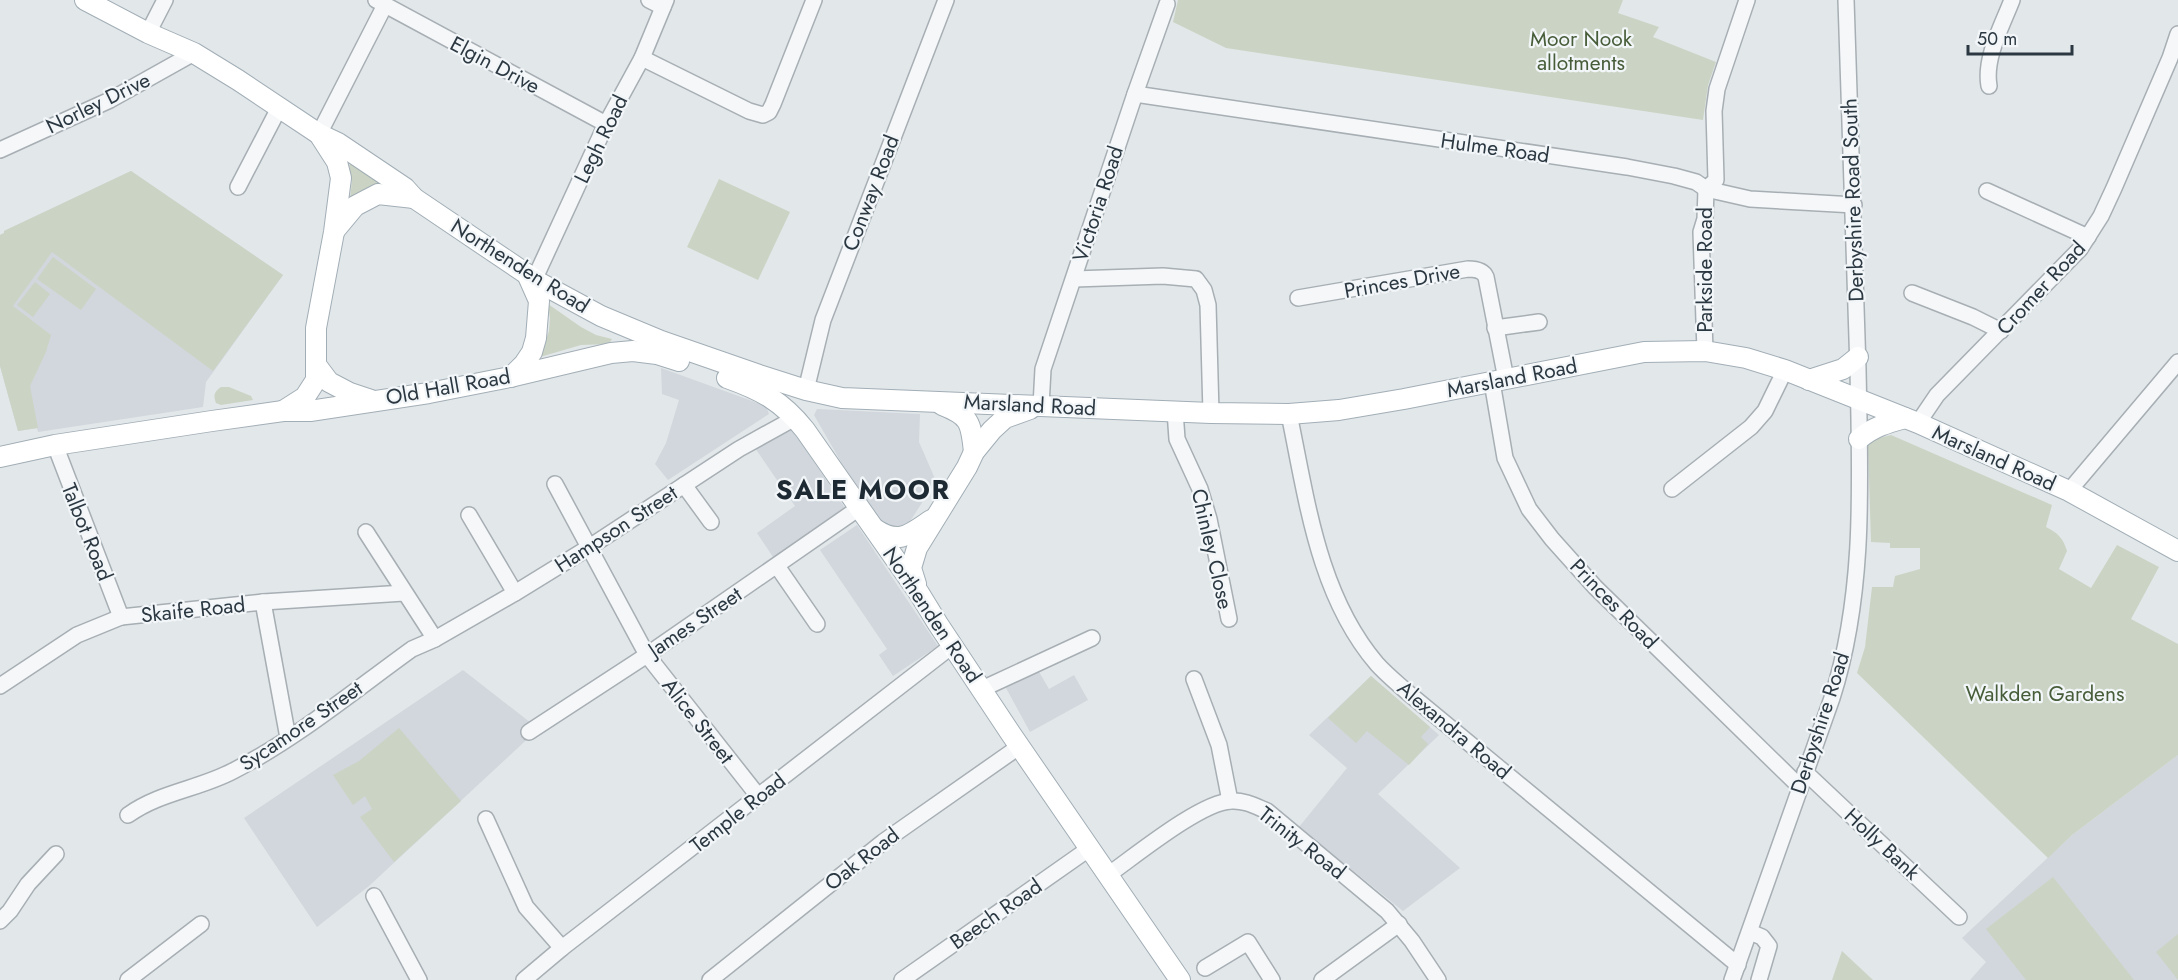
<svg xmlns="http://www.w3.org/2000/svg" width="2178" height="980" font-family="Jost,sans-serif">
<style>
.built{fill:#d1d7dc}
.green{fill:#cbd4c4}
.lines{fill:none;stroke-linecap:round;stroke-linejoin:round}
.minor-casing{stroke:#a7afb4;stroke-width:18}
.major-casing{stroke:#a2aeb6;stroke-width:22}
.minor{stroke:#f5f7f9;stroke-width:15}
.major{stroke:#fff;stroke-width:20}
.labels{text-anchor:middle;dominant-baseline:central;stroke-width:4.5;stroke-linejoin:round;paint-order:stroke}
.park-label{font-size:21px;fill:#475d39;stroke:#f2f6f8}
.street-label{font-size:21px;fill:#2b3842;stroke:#f2f6f8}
.district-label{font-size:27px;font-weight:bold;letter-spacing:1.5px;fill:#1d2933;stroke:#f2f6f8}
</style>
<rect width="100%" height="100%" fill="#e2e7ea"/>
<g class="built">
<polygon points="131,171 283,275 206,382 203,407 38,432 37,428 18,431 0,366 0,235 4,233 4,231"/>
<polygon points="661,368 766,406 769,414 668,480 655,464 666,443 679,400 662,394"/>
<polygon points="817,409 920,414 919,442 936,481 907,526 887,531 841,462 814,415"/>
<polygon points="789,425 845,508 773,557 757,533 795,506 755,448"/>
<polygon points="857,525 938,646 893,676 879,655 887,649 820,550"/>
<polygon points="463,670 531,723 535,732 369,886 317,927 244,818"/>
<polygon points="1038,670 1049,689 1074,675 1088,700 1030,732 1006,688"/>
<polygon points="1371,676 1439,735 1378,794 1460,868 1403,911 1299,827 1347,768 1309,735"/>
<polygon points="2178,755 2178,980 1970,980 1986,962 1962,938 2072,835"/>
</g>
<g class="green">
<polygon points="1178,0 1623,0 1618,13 1659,27 1653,37 1716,62 1708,85 1703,120 1226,48 1173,22"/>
<polygon points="354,162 385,183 365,190 350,199 352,180 349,165"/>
<polygon points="131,171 283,275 213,371 52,252 13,306 51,335 46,352 30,386 38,428 18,431 0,366 0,235 4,233 4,231"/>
<polygon points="719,179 790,212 758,280 687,247"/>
<polygon points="53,257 96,289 81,310 37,279"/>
<polygon points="35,282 50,294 33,317 17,305"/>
<polygon points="548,304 581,327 596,335 612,339 609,344 581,345 540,357 549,331 550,318"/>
<path d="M 221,387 L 229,387 L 251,396 L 253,400 L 221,405 L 216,403 C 213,395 214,392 221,387 Z"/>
<path d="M 1891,435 L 2052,505 L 2046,527 C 2058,533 2063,538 2067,551 L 2059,569 L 2091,588 L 2117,545 L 2159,567 L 2131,619 L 2178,644 L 2178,755 L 2072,835 L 2048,858 L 1857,673 L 1865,647 L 1872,587 L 1893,587 L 1895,576 L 1920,569 L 1920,548 L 1890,548 L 1890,543 L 1871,542 L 1868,445 L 1875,439 Z"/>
<polygon points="1371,676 1430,727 1421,737 1428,744 1409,765 1367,731 1356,743 1328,718"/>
<polygon points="399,728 461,801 394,862 360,817 372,809 365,796 353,805 333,775 359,761"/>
<polygon points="2053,877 2134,980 2026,980 1986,929"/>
<polygon points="2178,934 2178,980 2156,952"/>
<polygon points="1842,951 1873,980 1832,980"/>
</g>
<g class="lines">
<defs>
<g id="minor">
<polyline points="376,0 606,124"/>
<polyline points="649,0 663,7"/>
<polyline points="148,33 165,0"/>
<polyline points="642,58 749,111 763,115 769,112 773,104 814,0"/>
<path d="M 1989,86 C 1984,58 2002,26 2012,0"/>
<polyline points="1135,94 1627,167 1674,176 1696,182 1706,189 1750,199 1854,205"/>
<polyline points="319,134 385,5"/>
<polyline points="0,150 110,100 194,53"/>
<polyline points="238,187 279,108"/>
<polyline points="1706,189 1716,180 1714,111 1717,89 1747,0"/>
<polyline points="1987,191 2088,237"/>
<polyline points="535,278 606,124 642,58 666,0"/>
<polyline points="1074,279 1163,276 1196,279 1204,290 1208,305 1211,413"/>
<polyline points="1912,293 1973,317 2001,331"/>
<path d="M 1298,298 L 1468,269 C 1476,269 1483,270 1486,277 L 1506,379"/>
<polyline points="1495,328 1539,322"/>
<polyline points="1705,351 1701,232 1705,219 1706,189"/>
<polyline points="1492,382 1505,458 1529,509 1552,539 1595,587 1800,787"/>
<polyline points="806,390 823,320 946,0"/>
<polyline points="1041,406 1043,369 1135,94 1167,4"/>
<polyline points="1175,411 1177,439 1200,489 1209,519 1229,619"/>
<path d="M 1289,414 C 1307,500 1318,595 1377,664 C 1386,674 1397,683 1407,692 L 1738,965"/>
<polyline points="1918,423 1937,395 2080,249 2101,216 2114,188 2170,58 2178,34"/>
<polyline points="55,445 121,617"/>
<polyline points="555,484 647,655 759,797"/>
<polyline points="684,485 711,522"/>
<polyline points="1672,489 1751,427 1765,411 1785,370"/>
<polyline points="2069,491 2178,362"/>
<polyline points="469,515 515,593"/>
<polyline points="366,532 435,639"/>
<polyline points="777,566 817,624"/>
<polyline points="263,602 288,738"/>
<polyline points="1194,679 1219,745 1230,801"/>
<polyline points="0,686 77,635 121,617 263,602 404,593"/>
<polyline points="982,689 1092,638"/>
<polyline points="529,732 647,655 859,508"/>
<polyline points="1805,772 1959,917"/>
<path d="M 128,815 C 160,792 199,789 233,771 C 296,739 355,690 412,649 L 435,639 L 515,593 L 588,548 L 739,449 L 795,418"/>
<polyline points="486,819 526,907 562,948"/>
<path d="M 1108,875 C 1135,856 1201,802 1231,801 C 1244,800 1255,806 1267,811 L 1387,911 L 1412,941 L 1438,980"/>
<polyline points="374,896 419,980"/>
<polyline points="0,921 10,911 28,884 56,854"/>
<polyline points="1750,932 1762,937 1769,946 1759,980"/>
<polyline points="1205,968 1248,942 1272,980"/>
<polyline points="128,980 201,924"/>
<polyline points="524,980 562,948 952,646"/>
<polyline points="710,980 883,842 1020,746"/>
<polyline points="902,980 1090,848"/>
<polyline points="1322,980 1399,924"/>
<path d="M 1732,980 L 1832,698 C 1866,592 1860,478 1858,369 C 1855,246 1851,123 1846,0"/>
</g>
<g id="major">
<polyline points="85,0 148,33 194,53 238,80 319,134 338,143 405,188 414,198 540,283 601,316 661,341 759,375 806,390 842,398 1211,413 1289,414 1339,410 1404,399 1644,352 1705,351 1746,358 1785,370 1918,423 2069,491 2178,551"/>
<polyline points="335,230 355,206 378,194 414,198"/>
<polyline points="317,366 329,382 350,393 371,400"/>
<polyline points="511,377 524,364 532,352 536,338 539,301 527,274"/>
<path d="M 727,378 C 761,390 782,401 805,430 L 919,593 L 938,624 L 1011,734 L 1180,980"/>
<polyline points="1809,380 1843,369 1858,357"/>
<path d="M 942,405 C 970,416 971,422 974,452"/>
<polyline points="283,411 305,397 316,380 316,328 334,232 341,178 337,162 319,134"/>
<path d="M 1859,439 C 1873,427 1887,423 1905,418"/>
<polyline points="0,457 55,445 212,421 283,411 310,411 429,393 510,377 611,353 633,351 657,354 679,361"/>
<path d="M 875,529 C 899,545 909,535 931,520"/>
<polyline points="916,584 911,568 917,548 967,467 974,452 992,430 1005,418 1030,409"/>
</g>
</defs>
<use href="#minor" class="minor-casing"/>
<use href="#major" class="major-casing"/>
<use href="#minor" class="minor"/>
<use href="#major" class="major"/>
</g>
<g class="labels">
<g class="park-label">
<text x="1581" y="39">Moor Nook<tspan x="1581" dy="24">allotments</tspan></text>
<text x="2045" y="694">Walkden Gardens</text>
</g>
<g class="street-label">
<text transform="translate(495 65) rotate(28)">Elgin Drive</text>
<text transform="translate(98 103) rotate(-26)">Norley Drive</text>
<text transform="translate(601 139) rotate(-64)">Legh Road</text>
<text transform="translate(1495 148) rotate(8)">Hulme Road</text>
<text transform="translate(871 193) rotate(-69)">Conway Road</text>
<text transform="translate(1853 200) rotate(-92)">Derbyshire Road South</text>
<text transform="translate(1098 204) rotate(-72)">Victoria Road</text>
<text transform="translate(520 266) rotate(32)">Northenden Road</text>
<text transform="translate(1705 270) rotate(-90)">Parkside Road</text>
<text transform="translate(1402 281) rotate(-10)">Princes Drive</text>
<text transform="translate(2041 288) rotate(-47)">Cromer Road</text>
<text transform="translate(1512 378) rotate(-11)">Marsland Road</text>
<text transform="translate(448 387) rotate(-10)">Old Hall Road</text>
<text transform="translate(1030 405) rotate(3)">Marsland Road</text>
<text transform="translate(1994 458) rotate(24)">Marsland Road</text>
<text transform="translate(616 529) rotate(-33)">Hampson Street</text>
<text transform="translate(87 532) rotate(68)">Talbot Road</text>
<text transform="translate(1212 549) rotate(77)">Chinley Close</text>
<text transform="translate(1614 604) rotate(46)">Princes Road</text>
<text transform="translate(193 610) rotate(-6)">Skaife Road</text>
<text transform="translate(932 615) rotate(56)">Northenden Road</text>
<text transform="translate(695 622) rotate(-34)">James Street</text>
<text transform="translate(698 721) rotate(52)">Alice Street</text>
<text transform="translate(1820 723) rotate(-72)">Derbyshire Road</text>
<text transform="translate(301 726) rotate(-34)">Sycamore Street</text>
<text transform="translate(1454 730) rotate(40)">Alexandra Road</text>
<text transform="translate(738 813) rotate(-38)">Temple Road</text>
<text transform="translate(1302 843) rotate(38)">Trinity Road</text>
<text transform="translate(1882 844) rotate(43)">Holly Bank</text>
<text transform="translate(862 859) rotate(-38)">Oak Road</text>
<text transform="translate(996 914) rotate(-35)">Beech Road</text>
</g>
<g class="district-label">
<text x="863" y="489">SALE MOOR</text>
</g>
</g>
<path d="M1968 45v9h104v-9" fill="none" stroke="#2b3842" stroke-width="3"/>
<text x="1977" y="45" font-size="18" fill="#2b3842" stroke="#f2f6f8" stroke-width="4.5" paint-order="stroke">50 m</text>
</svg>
